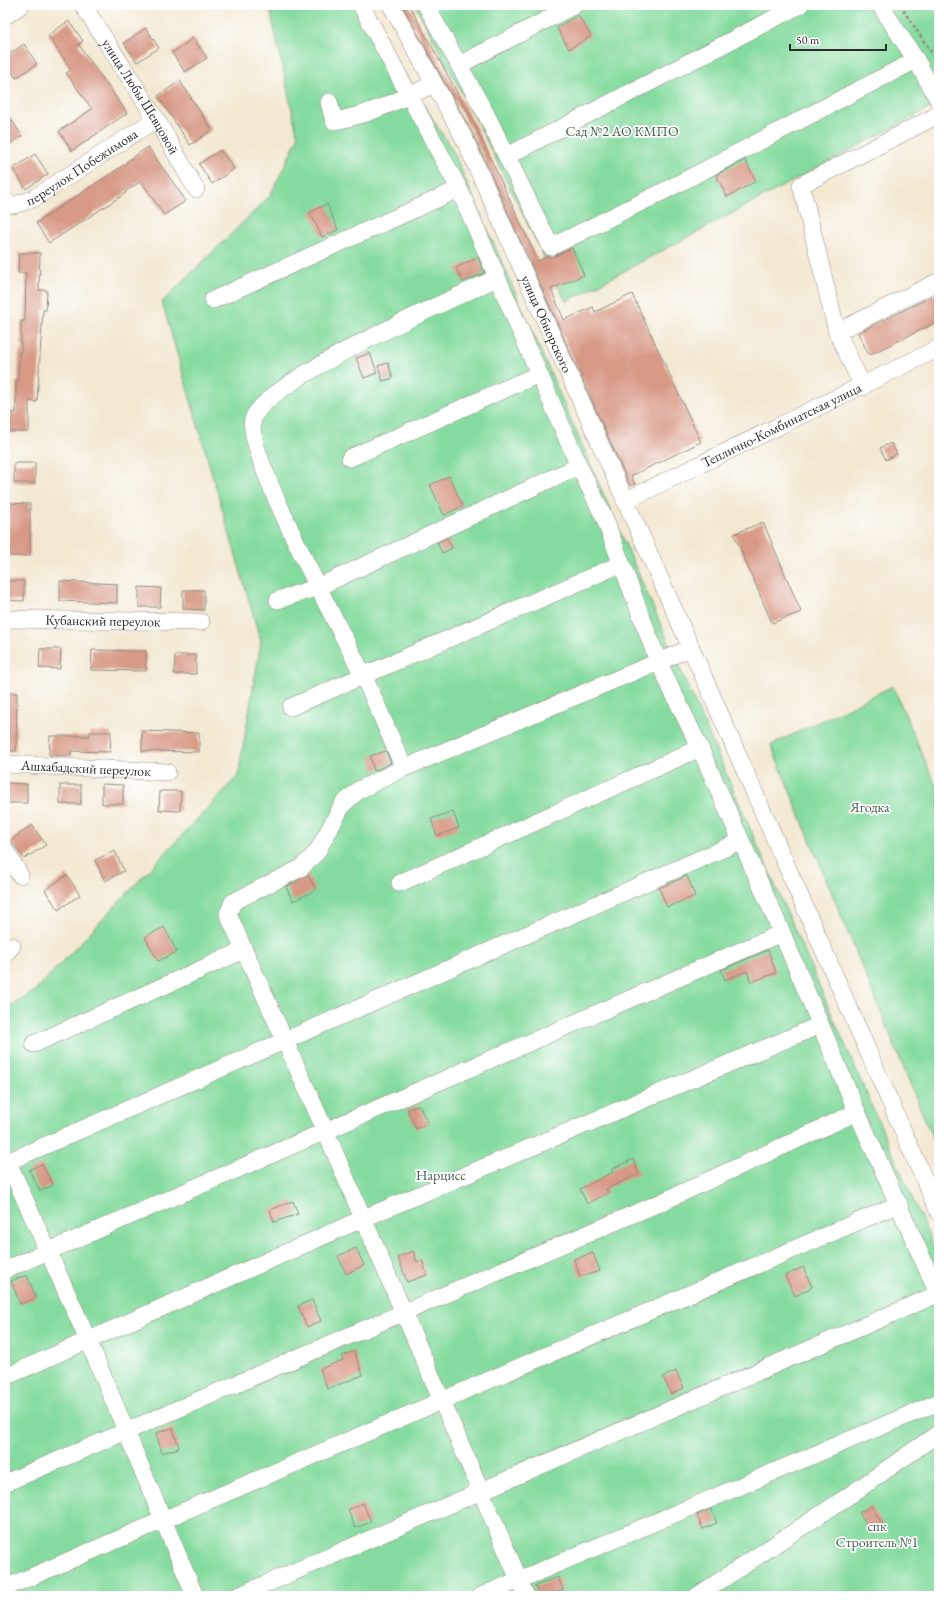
<svg xmlns="http://www.w3.org/2000/svg" width="944" height="1601" font-family="'EB Garamond',serif">
<style>
.green{fill:#85db9f;stroke:#588365}
.building{fill:#d89986}
.lines{fill:none;stroke-linecap:round;stroke-linejoin:round}
.minor-casing{stroke:#8f8a7e;stroke-width:18}
.path{stroke:#8f8a7e;stroke-width:2.5;stroke-dasharray:3 3;stroke-linecap:butt}
.minor{stroke:#fff;stroke-width:17}
.labels{text-anchor:middle;dominant-baseline:central;stroke-width:3.5;stroke-linejoin:round;paint-order:stroke}
.street-label{font-size:14px;fill:#2b2b2b;stroke:#fff}
.park-label{font-size:14px;fill:#46604e;stroke:#fff}
</style>
<rect width="100%" height="100%" fill="#fff"/>
<filter id="ink" filterUnits="userSpaceOnUse"><feTurbulence type="fractalNoise" baseFrequency=".025" numOctaves="2"/><feDisplacementMap in="SourceGraphic" scale="8" xChannelSelector="R" yChannelSelector="G"/><feConvolveMatrix kernelMatrix="1 2 1 2 8 2 1 2 1" color-interpolation-filters="sRGB"/></filter>
<filter id="wash" filterUnits="userSpaceOnUse"><feTurbulence type="fractalNoise" baseFrequency=".012" numOctaves="4" result="noise"/><feDisplacementMap in="SourceGraphic" scale="16" xChannelSelector="R" yChannelSelector="G"/><feGaussianBlur stdDeviation="0.9" result="paint"/><feColorMatrix in="noise" values="0 0 0 0 0 0 0 0 0 0 0 0 0 0 0 0 0 1.4 0 .05"/><feComposite in="paint" operator="in"/></filter>
<g filter="url(#wash)">
<rect width="100%" height="100%" fill="#f3e8d1"/>
<g class="green">
<polygon points="269,5 360,5 453,151 939,1259 939,1596 5,1596 5,1009 35,991 238,776 261,642 162,302 270,196 298,138"/>
<polygon points="415,5 939,5 939,103 566,302 478,123"/>
<polygon points="893,686 939,793 939,1154 771,745"/>
</g>
<g id="blocks">
<g class="building">
<polygon points="402,5 409,5 475,125 538,261 548,256 555,256 572,248 584,275 551,289 564,320 593,307 595,312 632,294 701,442 631,476 635,484 630,486 473,134"/>
<polygon points="578,15 591,36 569,49 557,28"/>
<polygon points="69,21 83,41 78,44 127,113 72,151 59,131 92,109 66,73 71,70 48,35"/>
<polygon points="146,28 159,48 137,62 124,43"/>
<polygon points="193,38 207,58 185,72 172,53"/>
<polygon points="24,44 37,64 16,78 5,62 5,57"/>
<polygon points="180,81 212,130 190,145 158,96"/>
<polygon points="5,110 22,136 5,147"/>
<polygon points="148,147 186,201 164,215 141,181 125,192 126,193 49,243 36,223 127,163 126,162"/>
<polygon points="220,150 234,169 212,184 199,164"/>
<polygon points="35,154 48,174 26,189 13,169"/>
<polygon points="745,160 756,181 727,197 716,175"/>
<polygon points="327,204 338,230 322,237 310,212"/>
<polygon points="19,253 40,253 39,290 47,290 46,310 43,310 37,402 29,401 29,432 8,432 8,412 16,413 16,382 18,382 19,352 21,352 21,321 25,321 26,273 18,273"/>
<polygon points="478,257 484,273 463,282 456,268"/>
<polygon points="939,293 939,321 869,355 858,333"/>
<polygon points="370,353 377,373 364,378 356,358"/>
<polygon points="388,363 393,378 383,381 378,366"/>
<polygon points="891,443 897,454 886,460 880,448"/>
<rect x="14" y="463" width="21" height="20"/>
<polygon points="449,476 463,506 444,515 430,485"/>
<polygon points="9,503 30,504 30,556 8,556"/>
<polygon points="763,522 801,612 772,623 734,534"/>
<polygon points="447,538 452,548 442,553 437,543"/>
<polygon points="5,581 24,581 24,601 5,600"/>
<polygon points="60,581 117,584 117,603 60,601"/>
<polygon points="139,587 161,588 160,607 139,607"/>
<polygon points="183,590 204,590 204,610 183,609"/>
<polygon points="40,649 61,649 60,669 39,668"/>
<polygon points="92,650 146,651 146,671 91,670"/>
<polygon points="175,655 196,655 196,674 174,674"/>
<polygon points="5,693 17,693 16,751 5,751"/>
<polygon points="142,731 199,733 199,752 142,751"/>
<polygon points="90,732 111,732 110,752 71,751 71,756 49,755 50,736 89,736"/>
<polygon points="386,751 391,763 374,771 370,756"/>
<polygon points="6,783 27,784 27,803 6,803"/>
<polygon points="102,784 123,785 123,804 102,804"/>
<rect x="60" y="785" width="21" height="19"/>
<polygon points="160,791 181,791 180,811 159,810"/>
<polygon points="453,811 459,828 437,836 431,819"/>
<polygon points="32,825 46,845 24,859 11,840"/>
<polygon points="115,851 124,871 105,881 95,860"/>
<polygon points="67,875 80,895 58,910 45,890"/>
<polygon points="308,875 316,890 293,901 286,887"/>
<polygon points="687,876 695,896 667,907 659,888"/>
<polygon points="164,927 177,952 158,961 145,937"/>
<polygon points="768,950 776,973 751,982 747,971 725,980 721,970"/>
<polygon points="419,1105 428,1124 416,1129 407,1110"/>
<polygon points="633,1159 639,1174 606,1189 608,1193 587,1204 580,1189 613,1172 612,1169"/>
<polygon points="42,1164 53,1185 40,1191 29,1170"/>
<polygon points="293,1201 298,1214 274,1222 270,1210"/>
<polygon points="356,1248 364,1265 346,1274 338,1256"/>
<polygon points="413,1251 417,1262 422,1260 427,1275 407,1282 398,1257"/>
<polygon points="593,1253 600,1271 580,1277 574,1259"/>
<polygon points="803,1267 812,1287 795,1296 785,1276"/>
<polygon points="27,1275 36,1298 20,1304 11,1281"/>
<polygon points="312,1300 321,1321 307,1327 298,1306"/>
<polygon points="354,1351 363,1375 327,1389 320,1369 343,1360 342,1356"/>
<polygon points="676,1371 684,1388 671,1394 663,1377"/>
<polygon points="173,1428 179,1448 162,1453 156,1433"/>
<polygon points="363,1503 371,1522 355,1528 348,1510"/>
<polygon points="871,1506 883,1524 871,1532 859,1513"/>
<polygon points="711,1509 717,1523 703,1529 697,1515"/>
<polygon points="558,1577 563,1590 547,1596 539,1596 535,1586"/>
</g>
</g>
</g>
<g filter="url(#ink)">
<use href="#blocks" fill-opacity="0" stroke="#8f8a7e" stroke-width="1"/>
<g class="lines">
<defs>
<g id="minor">
<path id="s1" d="M 83,5 L 156,119 L 196,189"/>
<polyline points="361,5 459,189 579,466 604,517 658,661 700,748 782,933 857,1112 939,1296"/>
<path id="s2" d="M 391,5 L 464,138 L 691,648 L 939,1213"/>
<polyline points="426,5 487,116 551,247 666,190 916,60"/>
<polyline points="880,5 916,60 939,101"/>
<polyline points="5,16 21,5"/>
<polyline points="459,65 575,5"/>
<path d="M 329,102 L 334,121 C 370,115 401,99 434,84"/>
<polyline points="507,156 800,5"/>
<path id="s3" d="M 5,201 L 14,205 L 33,199 L 156,119"/>
<polyline points="213,300 459,189"/>
<polyline points="837,332 801,185 938,115 939,112"/>
<polyline points="863,387 837,332 939,281"/>
<polyline points="350,458 539,374"/>
<path id="s4" d="M 625,501 L 939,348"/>
<polyline points="278,600 318,587 579,466"/>
<path id="s5" d="M 5,619 L 201,622"/>
<polyline points="291,707 621,564"/>
<path id="s6" d="M 5,764 L 167,772"/>
<path d="M 404,768 C 390,737 377,704 362,673 C 343,635 243,450 253,419 C 265,380 454,298 497,278"/>
<polyline points="5,850 20,875"/>
<polyline points="400,883 700,748"/>
<polyline points="5,954 12,946"/>
<polyline points="34,1044 244,950"/>
<polyline points="8,1162 88,1340 195,1596"/>
<polyline points="5,1163 741,841"/>
<polyline points="5,1270 782,933"/>
<polyline points="5,1377 362,1219 820,1025"/>
<polyline points="5,1483 664,1201 857,1112"/>
<polyline points="5,1588 899,1204"/>
<polyline points="238,1596 938,1294"/>
<polyline points="481,1596 939,1402"/>
<polyline points="526,1596 325,1130 228,914 233,902 301,868 317,852 343,804 359,790 404,768 691,648"/>
<polyline points="697,1596 850,1495 939,1433"/>
</g>
</defs>
<use href="#minor" class="minor-casing"/>
<polyline class="path" points="900,5 939,64"/>
<use href="#minor" class="minor"/>
</g>
</g>
<g class="labels">
<g class="street-label">
<text stroke="none"><textPath href="#s1" startOffset="108">улица Любы Шевцовой</textPath></text>
<text stroke="none"><textPath href="#s3" startOffset="88">переулок Побежимова</textPath></text>
<text stroke="none"><textPath href="#s2" startOffset="355">улица Обнорского</textPath></text>
<text stroke="none"><textPath href="#s4" startOffset="174">Теплично-Комбинатская улица</textPath></text>
<text stroke="none"><textPath href="#s5" startOffset="98">Кубанский переулок</textPath></text>
<text stroke="none"><textPath href="#s6" startOffset="81">Ашхабадский переулок</textPath></text>
</g>
<g class="park-label">
<text x="622" y="131">Сад №2 АО КМПО</text>
<text x="870" y="807">Ягодка</text>
<text x="441" y="1175">Нарцисс</text>
<text x="877" y="1526">спк<tspan x="877" dy="16">Строитель №1</tspan></text>
</g>
</g>
<rect width="944" height="1601" fill="none" stroke="#fff" stroke-width="20"/>
<path d="M790 44v6h96v-6" fill="none" stroke="#2b2b2b" stroke-width="2"/>
<text x="796" y="44" font-size="12" fill="#2b2b2b" stroke="#ffffff" stroke-width="3" paint-order="stroke">50 m</text>
</svg>
